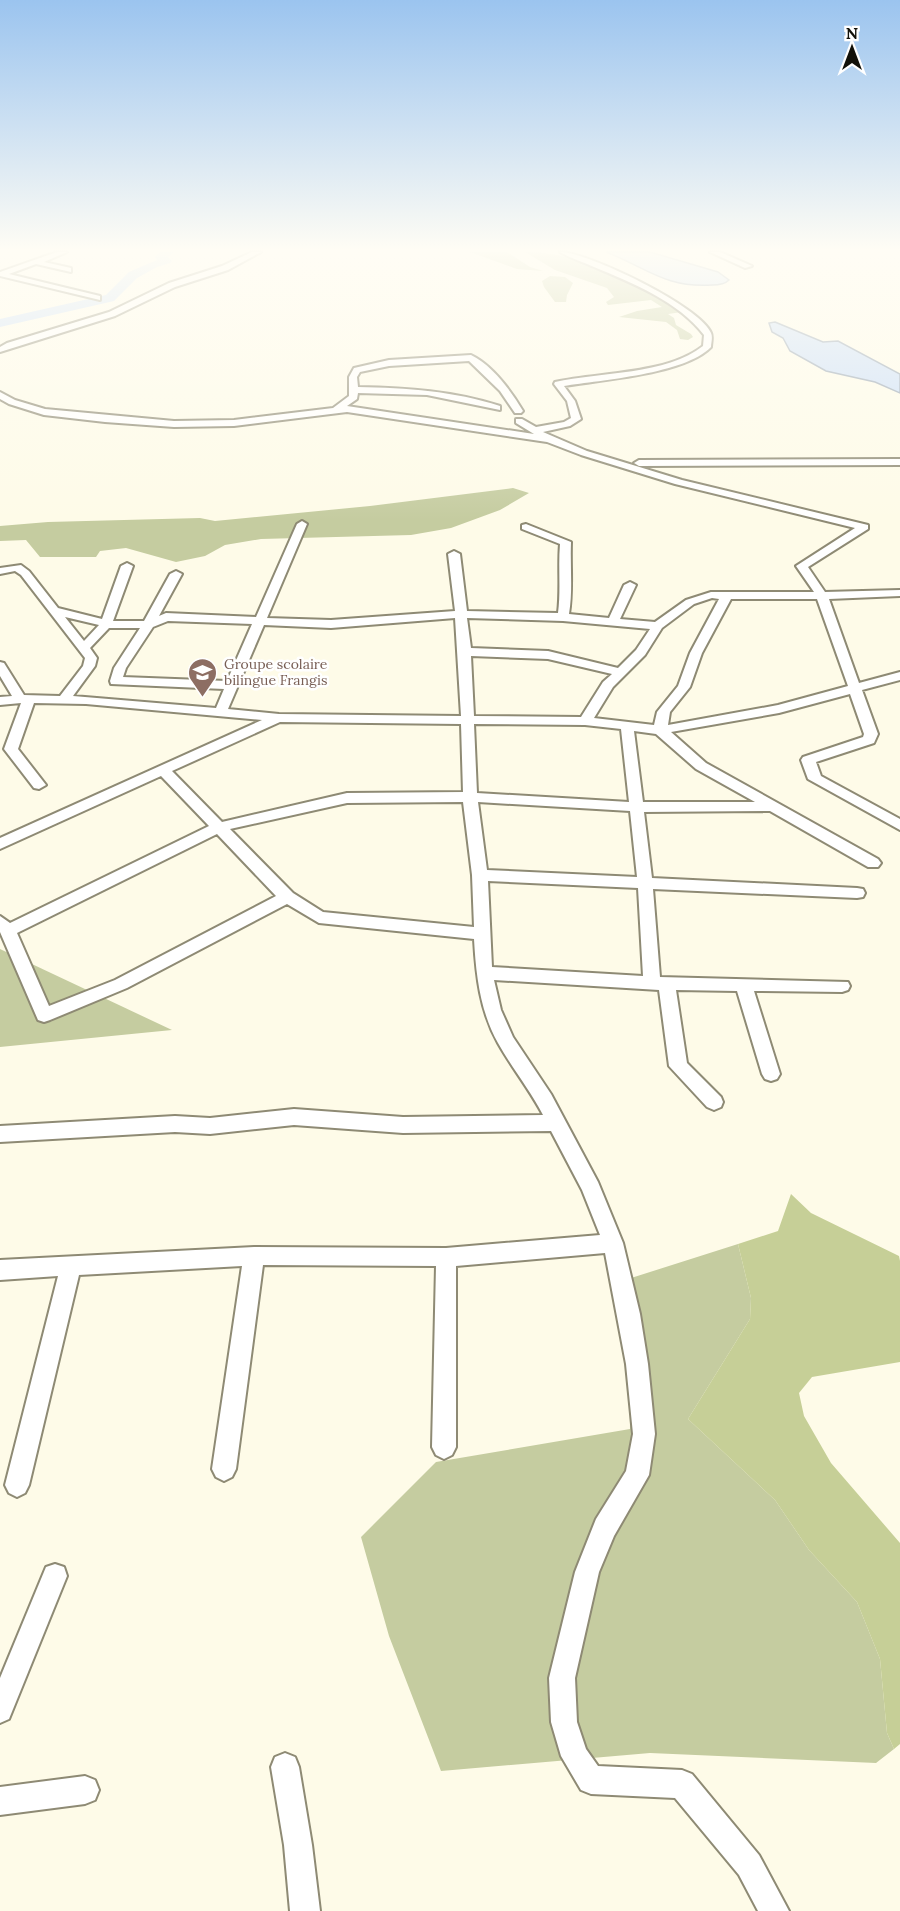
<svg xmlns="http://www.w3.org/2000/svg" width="900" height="1911" font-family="Lora,serif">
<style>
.green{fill:#c5cca0}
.forest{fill:#c6cf97}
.water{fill:#c8ddf9;stroke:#91a0b1;stroke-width:1.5}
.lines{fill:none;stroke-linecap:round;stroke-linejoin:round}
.river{fill:#c8ddf9;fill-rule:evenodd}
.minor-casing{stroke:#8e8a74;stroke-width:4}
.minor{fill:#fff;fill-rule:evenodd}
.labels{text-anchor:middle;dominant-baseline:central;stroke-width:5;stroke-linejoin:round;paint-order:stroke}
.far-education-label{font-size:14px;fill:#785e54;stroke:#fff;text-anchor:start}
</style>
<rect width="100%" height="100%" fill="#fefbe8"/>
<g class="green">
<polygon points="470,252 507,252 530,267 543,271 517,269"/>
<path d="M 525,252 C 580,252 638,281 682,312 L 668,314 L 674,318 L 676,325 L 691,334 L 693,337 L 688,340 L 680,339 L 677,330 L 666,322 L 619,317 L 637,311 L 662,307 L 651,300 L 608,305 L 606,302 L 614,297 L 607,288 L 555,270 Z"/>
<polygon points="550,276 565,277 573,283 567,295 566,302 555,302 544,287 542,281"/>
<polygon points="513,488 529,493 500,510 451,528 411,535 261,539 225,545 205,556 176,562 126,548 100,551 96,557 40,557 26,540 0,541 0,526 48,522 200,518 215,521 370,506"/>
<polygon points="0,949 172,1030 0,1047"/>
<polygon points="738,1244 751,1298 750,1319 688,1419 775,1500 809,1550 857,1602 880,1659 887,1733 894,1749 876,1763 650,1753 441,1771 389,1636 361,1537 436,1462 630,1429 628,1279"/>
</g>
<polygon class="forest" points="791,1194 811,1213 899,1256 900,1261 900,1362 812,1377 799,1393 804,1416 831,1463 900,1543 900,1744 894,1749 887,1733 880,1659 857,1602 809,1550 775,1500 688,1419 750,1319 751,1298 738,1244 778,1231"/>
<g class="water">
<path d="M 606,252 L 650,252 L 718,272 L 729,280 C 725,284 719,285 712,285 C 665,288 647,268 606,252 Z"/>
<polygon points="775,322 823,342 838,341 900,374 900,393 875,382 826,371 790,351 783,338 772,332 769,323"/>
</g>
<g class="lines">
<polygon class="river" points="160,252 174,252 168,257 172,261 170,263 157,267 137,278 114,301 0,327 0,319 106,295 129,272 157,260 155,257"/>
<defs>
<g id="minor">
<polygon points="57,252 67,252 44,262 71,268 71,272 36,264 9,274 100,296 100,300 0,276 0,272"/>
<polygon points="252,252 261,252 228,270 175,287 115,316 0,352 0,347 7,343 109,312 169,283 222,266"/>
<path d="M 560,252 C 588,252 701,307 711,333 C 713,337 711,343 711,347 C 685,374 601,380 564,386 L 575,401 L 581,419 L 570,426 L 543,432 L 587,451 L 682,480 L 868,525 L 868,529 L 808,567 L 825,592 L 900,590 L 900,596 L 829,599 L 859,683 L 900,672 L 900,680 L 862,690 L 878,734 L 874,743 L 816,762 L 821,776 L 900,819 L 900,830 L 808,779 L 801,760 L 803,757 L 863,737 L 864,734 L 850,694 L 779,713 L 671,732 L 706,763 L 878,859 L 881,863 L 878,867 L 868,867 L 770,811 L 644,812 L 652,878 L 857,888 L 863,889 L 865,893 L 863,897 L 857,898 L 653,889 L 660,977 L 848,982 L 850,986 L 848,990 L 842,992 L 754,991 L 780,1074 L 777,1079 L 771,1081 L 765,1079 L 762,1074 L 737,991 L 676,990 L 687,1063 L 721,1097 L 723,1102 L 721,1107 L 714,1110 L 707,1107 L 669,1066 L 659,990 L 494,980 L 501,1010 L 513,1037 L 551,1094 L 598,1182 L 623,1243 L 640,1314 L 648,1364 L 655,1434 L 649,1475 L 614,1536 L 599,1572 L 575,1678 L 577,1722 L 586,1749 L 598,1766 L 682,1770 L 692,1774 L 759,1855 L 789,1911 L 758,1911 L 739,1875 L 675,1798 L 591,1794 L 581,1790 L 561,1756 L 551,1722 L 549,1678 L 575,1572 L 596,1519 L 626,1471 L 633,1434 L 626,1364 L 605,1253 L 456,1266 L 456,1447 L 452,1455 L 444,1459 L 436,1455 L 432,1447 L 436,1266 L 263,1265 L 236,1469 L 232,1477 L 224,1481 L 216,1477 L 212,1469 L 242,1266 L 79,1275 L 29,1485 L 25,1493 L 17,1497 L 9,1493 L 5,1485 L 58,1276 L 0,1280 L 0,1260 L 254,1247 L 446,1248 L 600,1235 L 582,1190 L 551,1131 L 403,1133 L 294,1125 L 210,1134 L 175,1132 L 0,1142 L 0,1126 L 175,1116 L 210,1118 L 294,1109 L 403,1117 L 543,1115 C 530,1090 512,1068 498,1043 C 480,1011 476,975 474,939 L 319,923 L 287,904 L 127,988 L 50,1020 L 44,1022 L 38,1020 L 0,932 L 0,916 L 10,923 L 209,826 L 161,776 L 0,849 L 0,838 L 262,720 L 86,704 L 34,703 L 18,749 L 46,785 L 39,789 L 34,788 L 4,749 L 21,703 L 0,705 L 0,697 L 12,696 L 0,676 L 0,662 L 4,663 L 24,695 L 60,696 L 83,666 L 85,658 L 21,575 L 15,571 L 0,574 L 0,568 L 21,565 L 29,571 L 58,608 L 102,619 L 121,566 L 127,563 L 133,566 L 113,621 L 144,621 L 170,574 L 176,571 L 182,574 L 159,616 L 166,613 L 256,617 L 297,524 L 302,521 L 307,524 L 267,618 L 331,620 L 455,611 L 448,554 L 454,551 L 460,554 L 467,611 L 558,613 C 561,590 558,567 560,544 L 522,529 L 522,525 L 526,524 L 571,542 C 570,567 573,590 569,614 L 609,618 L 624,585 L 630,582 L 636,585 L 620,619 L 655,622 L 686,600 L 711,592 L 814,592 L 796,566 L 855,528 L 675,484 L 581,455 L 547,442 L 347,412 L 234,426 L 174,427 L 105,422 L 44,415 L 9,404 L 0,399 L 0,392 L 15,400 L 45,409 L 174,421 L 234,420 L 333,408 L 349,396 L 349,377 L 354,368 L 389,360 L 471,355 C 492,365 511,391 523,411 L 521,413 L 515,413 L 500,391 L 469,361 L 389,366 L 360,372 L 357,377 L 358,387 C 407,388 454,391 500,406 L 500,410 L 427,395 L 358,393 L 357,399 L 347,406 L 534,434 L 516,423 L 516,419 L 522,419 L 536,427 L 564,422 L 571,418 L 567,401 L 554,384 L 555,382 C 600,372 666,375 703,346 L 704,335 C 678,301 632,283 594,267 C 583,262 570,258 560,252 ZM 712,598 L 719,599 L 690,653 L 678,686 L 657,712 L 654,725 L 594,718 L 613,687 L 645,655 L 662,628 L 694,604 ZM 731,599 L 817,599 L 848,686 L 778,705 L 668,725 L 670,712 L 690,687 L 702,653 ZM 65,617 L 99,625 L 84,641 ZM 455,618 L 461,716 L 279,714 L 228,709 L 264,625 L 331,628 ZM 467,618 L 563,621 L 650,629 L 636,650 L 618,668 L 548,651 L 471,648 ZM 168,621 L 252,624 L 227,681 L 123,677 L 126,668 L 153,627 ZM 109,628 L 140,628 L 114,668 L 110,681 L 111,684 L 224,689 L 216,708 L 73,696 L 95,666 L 97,658 L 90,648 ZM 471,656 L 548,659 L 612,674 L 603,682 L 581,717 L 474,716 ZM 280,722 L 461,724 L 463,792 L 347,793 L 222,822 L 172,771 ZM 474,724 L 585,725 L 621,729 L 629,802 L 477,793 ZM 634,731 L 656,734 L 696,769 L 755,802 L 643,802 ZM 463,802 L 472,875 L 474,927 L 323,912 L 293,893 L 230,829 L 347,803 ZM 478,802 L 630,811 L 637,877 L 487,870 ZM 217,834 L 276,896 L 115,980 L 49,1006 L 17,933 ZM 488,881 L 638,888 L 643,976 L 492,967 Z"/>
<polygon points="710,252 720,252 752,266 745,268"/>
<polygon points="900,459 900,465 639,466 634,463 639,460"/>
<polygon points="55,1564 64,1567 67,1576 9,1719 0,1723 0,1678 46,1567"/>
<polygon points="285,1753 295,1757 299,1767 312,1845 320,1911 290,1911 284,1845 271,1767 275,1757"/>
<polygon points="85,1776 95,1780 99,1790 95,1800 85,1804 0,1815 0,1787"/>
</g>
</defs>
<use href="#minor" class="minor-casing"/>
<use href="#minor" class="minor"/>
</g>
<linearGradient id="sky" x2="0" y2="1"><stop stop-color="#9bc4ef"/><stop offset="0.48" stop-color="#fffdf5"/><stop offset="1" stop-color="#fffdf5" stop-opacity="0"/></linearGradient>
<rect width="900" height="520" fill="url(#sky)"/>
<defs>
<symbol id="school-pin" viewBox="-11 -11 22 30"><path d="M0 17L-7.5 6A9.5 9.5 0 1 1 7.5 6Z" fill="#8d6e63" stroke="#fff"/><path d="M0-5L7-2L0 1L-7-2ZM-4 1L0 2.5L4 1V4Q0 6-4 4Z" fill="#fff"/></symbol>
</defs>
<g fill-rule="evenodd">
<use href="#school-pin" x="186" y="656" width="33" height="45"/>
</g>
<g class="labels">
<g class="far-education-label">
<text x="224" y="664">Groupe scolaire<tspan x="224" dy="16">bilingue Frangis</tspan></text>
</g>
</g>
<g transform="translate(852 48)" stroke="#ffffff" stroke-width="4.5" paint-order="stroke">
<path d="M0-4.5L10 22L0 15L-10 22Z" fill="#121109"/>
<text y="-9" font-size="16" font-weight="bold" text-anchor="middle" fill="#121109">N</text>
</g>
</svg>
